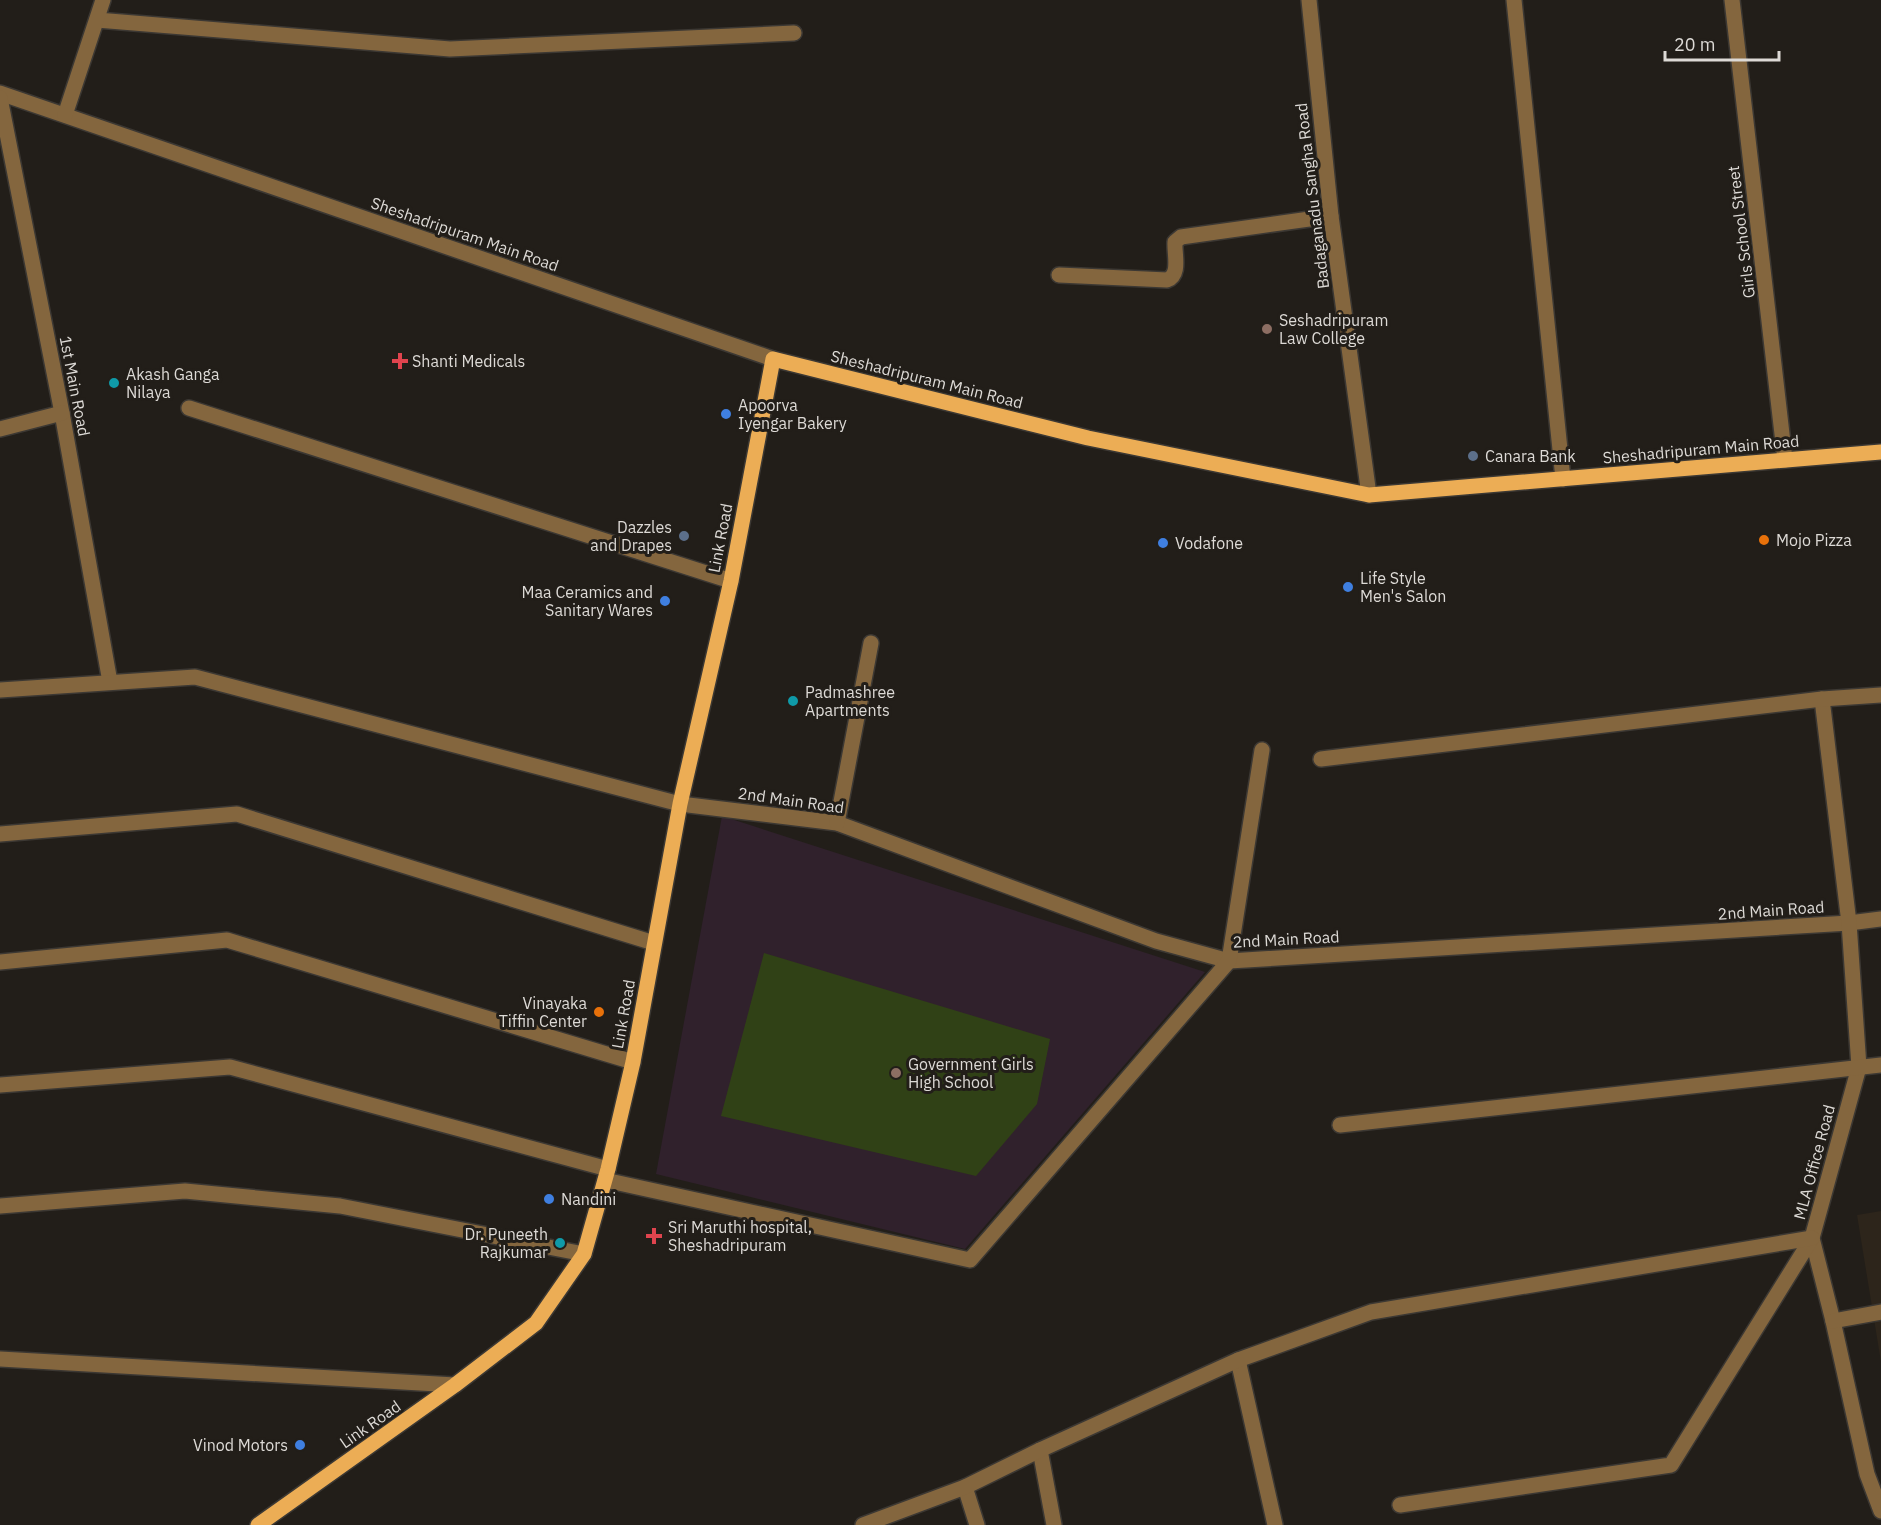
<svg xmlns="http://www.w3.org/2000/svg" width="1881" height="1525" font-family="'IBM Plex Sans',sans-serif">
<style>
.built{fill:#2d251b}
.education{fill:#30212c}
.green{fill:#304116}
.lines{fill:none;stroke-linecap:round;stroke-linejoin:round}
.minor-casing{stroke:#3c3833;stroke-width:18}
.major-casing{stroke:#3c3833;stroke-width:18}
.minor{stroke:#84663e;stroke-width:15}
.major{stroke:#ecad55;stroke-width:15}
.education-dot{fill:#8d6e63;stroke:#221e19;stroke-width:2}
.health-dot{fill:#e0444e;stroke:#221e19;stroke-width:2}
.culture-dot{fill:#0f9aa8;stroke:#221e19;stroke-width:2}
.shop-dot{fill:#3f7fe0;stroke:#221e19;stroke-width:2}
.service-dot{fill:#5c6f8a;stroke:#221e19;stroke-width:2}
.food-dot{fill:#e8710a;stroke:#221e19;stroke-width:2}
.labels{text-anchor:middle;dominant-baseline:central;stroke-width:6;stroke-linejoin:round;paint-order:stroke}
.street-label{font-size:16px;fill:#dddad6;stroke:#221e19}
.poi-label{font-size:16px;fill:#dddad6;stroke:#221e19;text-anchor:start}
</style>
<rect width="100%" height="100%" fill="#221e19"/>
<polygon class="built" points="1881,1211 1881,1362 1857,1215"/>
<polygon class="education" points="722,816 1205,972 965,1249 656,1174"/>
<polygon class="green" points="764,953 1050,1039 1037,1104 976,1176 721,1116"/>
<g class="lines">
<defs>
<g id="minor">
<polyline points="1309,0 1331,216 1369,495"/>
<polyline points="1514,0 1563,479"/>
<polyline points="1732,0 1785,460"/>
<polyline points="97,20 450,49 794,33"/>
<polyline points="0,93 773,359"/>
<polyline points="0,98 62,413 110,682"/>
<polyline points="65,115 103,0"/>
<path d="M 1059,275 L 1167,280 C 1181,275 1174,254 1175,242 L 1181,237 L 1331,216"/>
<polyline points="189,408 731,581"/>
<polyline points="0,429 62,413"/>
<polyline points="0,690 195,677 680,804 837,823 1156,941 1229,961 1849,923 1881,919"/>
<polyline points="1822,699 1849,923 1859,1067 1812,1238 1833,1321 1867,1474 1881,1511"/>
<polyline points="1321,759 1822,699 1881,695"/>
<polyline points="837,823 871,643"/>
<polyline points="0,834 237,814 654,943"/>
<polyline points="0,962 227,940 633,1062"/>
<polyline points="0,1085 230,1067 608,1169"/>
<polyline points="1340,1125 1881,1065"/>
<polyline points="605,1180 970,1260 1229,961 1262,750"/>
<polyline points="0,1206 185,1191 340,1206 584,1254"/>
<polyline points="1833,1321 1881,1312"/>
<polyline points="0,1359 455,1385"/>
<polyline points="1238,1360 1275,1525"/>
<polyline points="1040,1450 1054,1525"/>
<polyline points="965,1487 977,1525"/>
<polyline points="1400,1505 1671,1465 1812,1238"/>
<polyline points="863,1525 965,1487 1040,1450 1238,1360 1371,1312 1812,1238"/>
</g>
<polyline id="major" points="258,1525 455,1385 536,1323 584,1254 608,1169 633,1062 680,804 731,581 773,359 1088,438 1369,495 1881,452"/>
</defs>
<use href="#minor" class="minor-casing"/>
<use href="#major" class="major-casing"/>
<use href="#minor" class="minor"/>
<use href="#major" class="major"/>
</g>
<g class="education-dot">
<circle cx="1267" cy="329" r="6"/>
<circle cx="896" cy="1073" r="6"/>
</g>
<g class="health-dot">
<path d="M397 352h6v6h6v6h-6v6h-6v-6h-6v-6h6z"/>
<path d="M651 1227h6v6h6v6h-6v6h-6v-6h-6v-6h6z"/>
</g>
<g class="culture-dot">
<circle cx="114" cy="383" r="6"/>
<circle cx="793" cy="701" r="6"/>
<circle cx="560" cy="1243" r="6"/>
</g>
<g class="shop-dot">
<circle cx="726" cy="414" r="6"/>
<circle cx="1163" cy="543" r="6"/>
<circle cx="1348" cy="587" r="6"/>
<circle cx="665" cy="601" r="6"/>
<circle cx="549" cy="1199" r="6"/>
<circle cx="300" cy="1445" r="6"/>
</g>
<g class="service-dot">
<circle cx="1473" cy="456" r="6"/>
<circle cx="684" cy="536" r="6"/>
</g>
<g class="food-dot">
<circle cx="1764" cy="540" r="6"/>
<circle cx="599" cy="1012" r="6"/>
</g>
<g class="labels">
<g class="street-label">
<text transform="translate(1312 196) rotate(-97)">Badaganadu Sangha Road</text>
<text transform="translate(1741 232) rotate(-97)">Girls School Street</text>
<text transform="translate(465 234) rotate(19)">Sheshadripuram Main Road</text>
<text transform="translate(927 379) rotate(14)">Sheshadripuram Main Road</text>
<text transform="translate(75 386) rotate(79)">1st Main Road</text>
<text transform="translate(1701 449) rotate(-5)">Sheshadripuram Main Road</text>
<text transform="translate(720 538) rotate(-79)">Link Road</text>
<text transform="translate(791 800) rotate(8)">2nd Main Road</text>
<text transform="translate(1771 910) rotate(-4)">2nd Main Road</text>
<text transform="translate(1286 939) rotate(-3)">2nd Main Road</text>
<text transform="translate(623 1014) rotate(-80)">Link Road</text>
<text transform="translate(1814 1162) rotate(-75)">MLA Office Road</text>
<text transform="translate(370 1424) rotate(-35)">Link Road</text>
</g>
<g class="poi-label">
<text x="1279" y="320">Seshadripuram<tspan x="1279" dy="18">Law College</tspan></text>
<text x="412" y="361">Shanti Medicals</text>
<text x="126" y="374">Akash Ganga<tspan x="126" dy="18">Nilaya</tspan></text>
<text x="738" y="405">Apoorva<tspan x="738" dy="18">Iyengar Bakery</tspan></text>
<text x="1485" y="456">Canara Bank</text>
<text x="672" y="527" text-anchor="end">Dazzles<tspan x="672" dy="18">and Drapes</tspan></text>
<text x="1776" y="540">Mojo Pizza</text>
<text x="1175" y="543">Vodafone</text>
<text x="1360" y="578">Life Style<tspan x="1360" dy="18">Men's Salon</tspan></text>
<text x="653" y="592" text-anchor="end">Maa Ceramics and<tspan x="653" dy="18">Sanitary Wares</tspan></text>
<text x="805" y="692">Padmashree<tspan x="805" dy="18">Apartments</tspan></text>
<text x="587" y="1003" text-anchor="end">Vinayaka<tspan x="587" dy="18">Tiffin Center</tspan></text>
<text x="908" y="1064">Government Girls<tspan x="908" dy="18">High School</tspan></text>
<text x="561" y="1199">Nandini</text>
<text x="668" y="1227">Sri Maruthi hospital,<tspan x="668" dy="18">Sheshadripuram</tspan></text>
<text x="548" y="1234" text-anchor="end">Dr. Puneeth<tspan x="548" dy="18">Rajkumar</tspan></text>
<text x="288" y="1445" text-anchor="end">Vinod Motors</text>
</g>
</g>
<path d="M1665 51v9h114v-9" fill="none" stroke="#dddad6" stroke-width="3"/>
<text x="1674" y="51" font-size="18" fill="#dddad6" stroke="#221e19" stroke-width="4.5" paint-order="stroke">20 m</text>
</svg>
